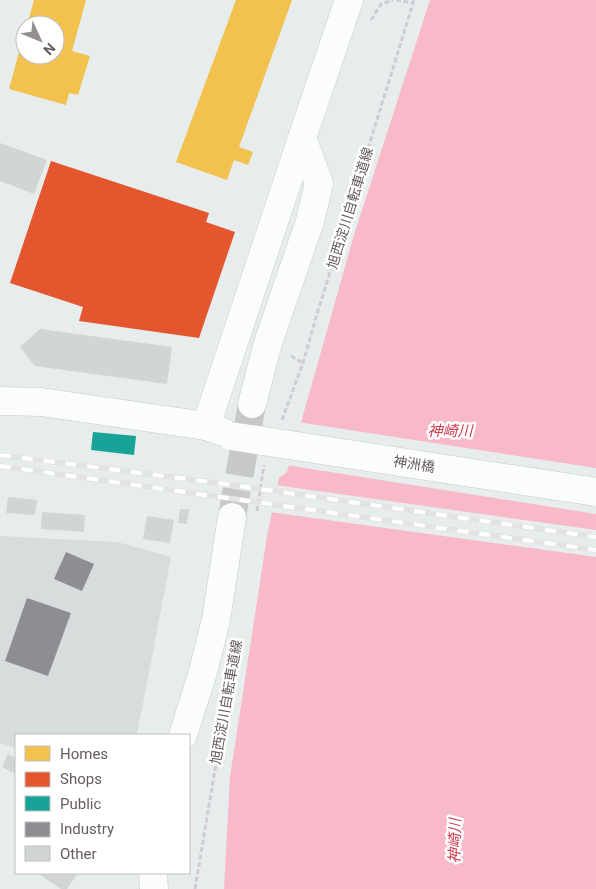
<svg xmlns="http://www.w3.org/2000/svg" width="596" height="889" font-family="Roboto,'Noto Sans JP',sans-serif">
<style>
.industrial{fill:#d7dcdd}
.water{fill:#f8bac8}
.pier{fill:#e7eced}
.homes{fill:#f2c14e}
.shops{fill:#e4572e}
.public{fill:#17a398}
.industry{fill:#8d8d92}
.building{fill:#d1d5d6}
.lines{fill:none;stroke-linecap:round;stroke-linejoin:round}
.secondary-tunnel{stroke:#c7c8c9;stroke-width:28;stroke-dasharray:28 14;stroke-linecap:butt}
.secondary-casing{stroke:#cac9cb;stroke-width:29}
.path{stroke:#d0ccd2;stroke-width:3;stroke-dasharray:5 2.5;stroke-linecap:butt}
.secondary{stroke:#fbfcfc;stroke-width:28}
.rail-casing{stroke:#e3e3e3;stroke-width:5.5}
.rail{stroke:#fff;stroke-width:4;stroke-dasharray:11;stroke-linecap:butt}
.secondary-bridge-casing{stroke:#cac9cb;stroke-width:29;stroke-linecap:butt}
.secondary-bridge{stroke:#fbfcfc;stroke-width:28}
.labels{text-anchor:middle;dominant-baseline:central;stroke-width:5;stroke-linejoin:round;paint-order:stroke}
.street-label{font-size:14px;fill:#665c5d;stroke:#fff}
.water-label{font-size:15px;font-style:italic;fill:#cf3b50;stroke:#fff}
</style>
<rect width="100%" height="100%" fill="#e7eced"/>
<polygon class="industrial" points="0,536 117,542 171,557 137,735 16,735 16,748 0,743"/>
<polygon class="water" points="430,0 596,0 596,889 224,889 230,777 267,536 279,478 287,472 354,235"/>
<g class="pier">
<polygon points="298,422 596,468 596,514 286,465"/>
<polygon points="275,485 596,530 596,557 270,512"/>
</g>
<g class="homes">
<polygon points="34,0 86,0 72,51 90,56 78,95 69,93 66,105 9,89 24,34 25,55 55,55 55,25 27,25"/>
<polygon points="236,0 292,0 239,147 253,152 248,165 234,160 227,180 176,162"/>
</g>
<polygon class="shops" points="51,161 209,213 206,222 235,232 199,338 79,321 83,307 10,283"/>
<polygon class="public" points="93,432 136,436 134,455 91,450"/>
<g class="industry">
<polygon points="66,552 94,564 82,591 54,579"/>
<polygon points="27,598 71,613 48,676 5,661"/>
</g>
<g class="building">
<polygon points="0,143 47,160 34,194 0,181"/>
<polygon points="40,329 172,347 167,384 35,366 20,347"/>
<polygon points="8,497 37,500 35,515 6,513"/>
<polygon points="180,509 189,509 187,524 178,523"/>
<polygon points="42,512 85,515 84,532 41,529"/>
<polygon points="147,516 174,520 170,543 143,539"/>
<polygon points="8,754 16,758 16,774 2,767"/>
<polygon points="37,873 78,873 67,889 61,889"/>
</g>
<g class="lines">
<polyline class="secondary-tunnel" points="232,517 252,404"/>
<defs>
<g id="secondary">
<polyline points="0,401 41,402 206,426 223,432"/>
<polyline points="252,404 268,343 310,221 319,183 302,138"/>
<polyline points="206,426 302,138 349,0"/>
<polyline points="183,735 203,672 216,620 232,517"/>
<polyline points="153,873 154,889"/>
</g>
</defs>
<use href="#secondary" class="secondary-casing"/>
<g class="path">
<polyline points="396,0 413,3"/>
<polyline points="371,20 381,4 393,0"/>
<polyline points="291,356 303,363"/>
<polyline points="282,420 303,363 317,314 414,0"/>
<polyline points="257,511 264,465"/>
<polyline points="195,889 232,668"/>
</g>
<use href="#secondary" class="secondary"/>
<defs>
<g id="rail">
<polyline points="0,455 218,483 596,537"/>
<polyline points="0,466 596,550"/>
</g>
</defs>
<use href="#rail" class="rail-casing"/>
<use href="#rail" class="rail"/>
<defs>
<polyline id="secondary-bridge" points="231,436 596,492"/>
</defs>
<use href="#secondary-bridge" class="secondary-bridge-casing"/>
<use href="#secondary-bridge" class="secondary-bridge"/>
</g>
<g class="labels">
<g class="street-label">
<text transform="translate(350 208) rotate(-73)">旭西淀川自転車道線</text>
<text transform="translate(414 464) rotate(9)">神洲橋</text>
<text transform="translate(226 702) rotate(-80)">旭西淀川自転車道線</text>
</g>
<g class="water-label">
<text x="450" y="431">神崎川</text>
<text transform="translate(455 841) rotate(-89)">神崎川</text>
</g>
</g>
<rect x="15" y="734" width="175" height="140" fill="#ffffff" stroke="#c2bebe"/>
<rect x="25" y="746" width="25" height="15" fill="#f2c14e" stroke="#c2bebe"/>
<text x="60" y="759" font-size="15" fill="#665c5d">Homes</text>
<rect x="25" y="772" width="25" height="15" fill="#e4572e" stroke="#c2bebe"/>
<text x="60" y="784" font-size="15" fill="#665c5d">Shops</text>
<rect x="25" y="796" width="25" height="15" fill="#17a398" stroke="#c2bebe"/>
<text x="60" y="809" font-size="15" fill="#665c5d">Public</text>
<rect x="25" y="822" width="25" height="15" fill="#8d8d92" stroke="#c2bebe"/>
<text x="60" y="834" font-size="15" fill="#665c5d">Industry</text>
<rect x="25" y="846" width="25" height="15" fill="#d1d5d6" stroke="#c2bebe"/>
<text x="60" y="859" font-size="15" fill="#665c5d">Other</text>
<g transform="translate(40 40) rotate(134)"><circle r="24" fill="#ffffff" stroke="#c2bebe"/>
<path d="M0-4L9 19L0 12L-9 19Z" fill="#938e8f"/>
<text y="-8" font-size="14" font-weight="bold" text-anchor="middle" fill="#665c5d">N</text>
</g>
</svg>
